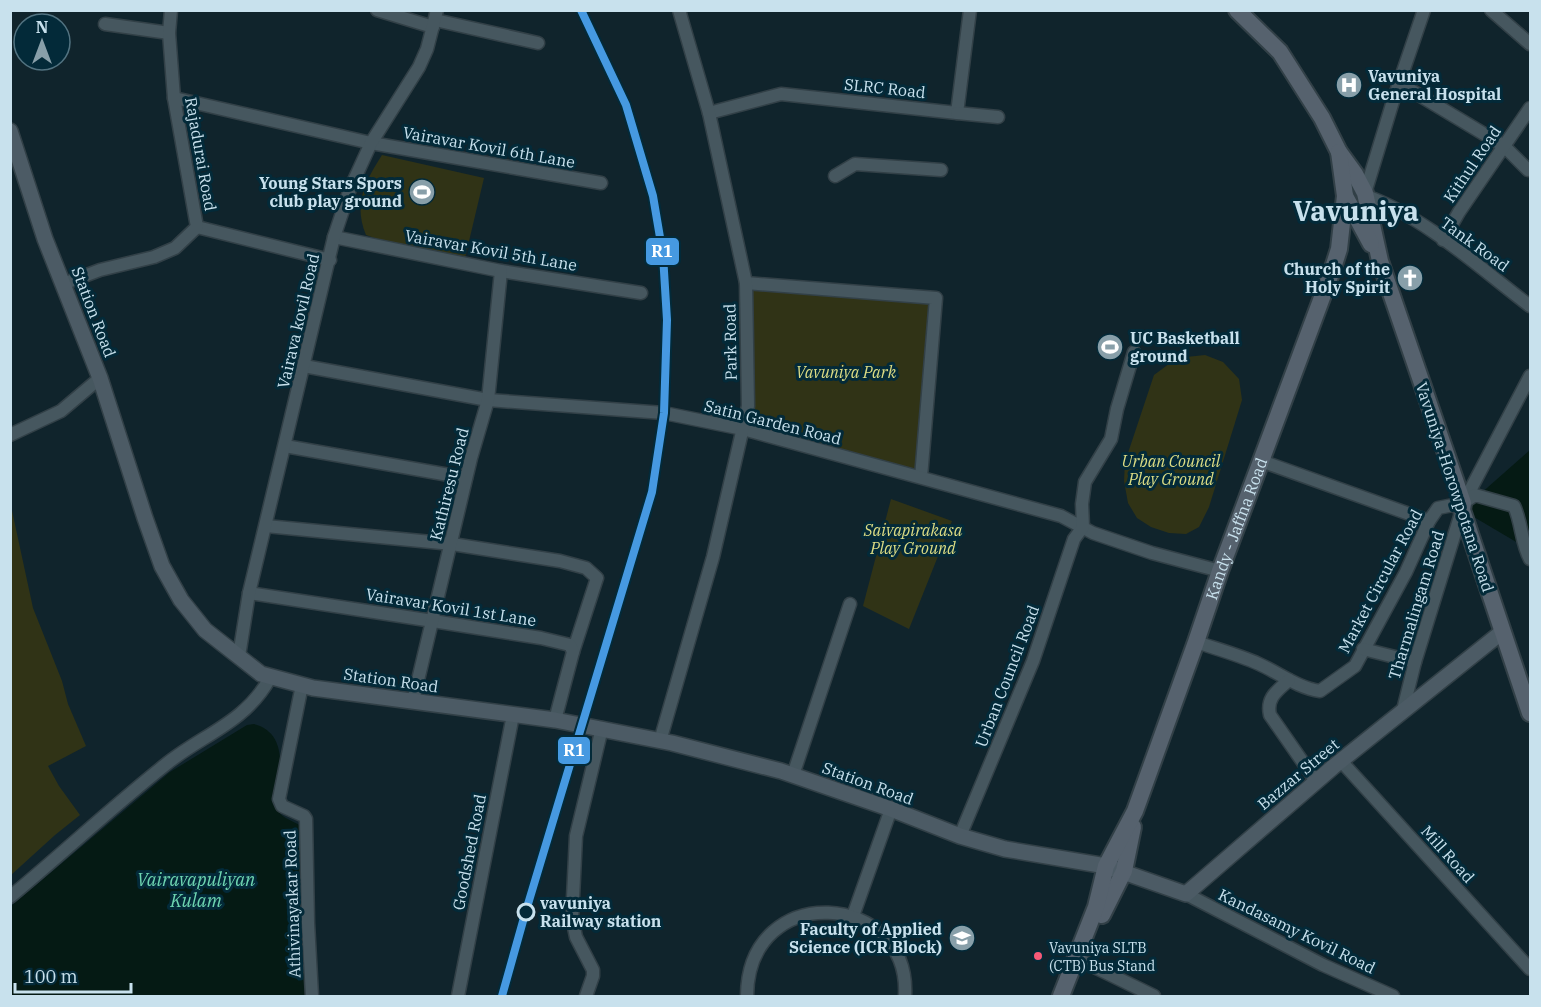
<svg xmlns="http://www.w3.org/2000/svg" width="1541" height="1007" font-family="'IBM Plex Serif',serif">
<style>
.green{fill:#303316}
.water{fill:#051a14}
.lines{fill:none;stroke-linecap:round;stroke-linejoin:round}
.minor-casing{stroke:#324047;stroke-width:15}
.major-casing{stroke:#324047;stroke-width:18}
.highway-casing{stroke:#324047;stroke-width:20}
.minor{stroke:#46575f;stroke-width:12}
.major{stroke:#4c5b65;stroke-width:15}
.highway{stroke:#56626e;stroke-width:16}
.rail-1-casing{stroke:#032a39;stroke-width:12}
.rail-1{stroke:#4699e1;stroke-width:8}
.stop-dot{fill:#032a39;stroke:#c8e1ed;stroke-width:3}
.bus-dot{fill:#f75a77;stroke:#032a39;stroke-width:2}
.labels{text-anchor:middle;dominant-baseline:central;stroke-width:6;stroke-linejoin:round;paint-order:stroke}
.bus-label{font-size:14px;fill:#c8e1ed;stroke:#032a39;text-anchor:start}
.poi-label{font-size:16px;font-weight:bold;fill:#c8e1ed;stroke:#032a39;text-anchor:end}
.street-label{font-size:16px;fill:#c8e1ed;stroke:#032a39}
.park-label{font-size:16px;font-style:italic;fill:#dcdc84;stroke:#032a39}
.stop-label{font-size:16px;font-weight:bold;fill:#c8e1ed;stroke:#032a39;text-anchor:start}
.water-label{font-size:18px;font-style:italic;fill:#6ed5b1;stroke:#032a39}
.town-label{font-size:28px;font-weight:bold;fill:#c8e1ed;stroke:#032a39}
.line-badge{stroke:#032a39;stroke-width:2}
.badge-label{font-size:16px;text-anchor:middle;font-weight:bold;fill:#fff}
</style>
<rect width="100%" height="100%" fill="#10242c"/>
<g class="green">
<path d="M 382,155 L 484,178 L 465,258 L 383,241 L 366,235 C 353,203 365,182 382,155 Z"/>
<polygon points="748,288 931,302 918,471 746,424"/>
<polygon points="1205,355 1223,362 1239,379 1242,400 1209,507 1199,527 1186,534 1169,533 1151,527 1137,518 1128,503 1124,481 1125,462 1154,375 1177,358"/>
<polygon points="891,499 952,521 909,629 863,606"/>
<polygon points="11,506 33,608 62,681 68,704 86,746 48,766 59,786 80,815 55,835 11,875"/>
</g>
<g class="water">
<polygon points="1530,450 1530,550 1462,510"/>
<path d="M 254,724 C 291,734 279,777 276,805 C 279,819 292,819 302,827 L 307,996 L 11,996 L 10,907 L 170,772 L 247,725 Z"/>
</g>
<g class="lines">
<defs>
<g id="minor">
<polyline points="377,10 433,27"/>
<polyline points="1491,10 1530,44"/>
<polyline points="435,20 538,43"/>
<polyline points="105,24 169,33"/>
<polyline points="1399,83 1504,146 1528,170"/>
<polyline points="174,98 371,143 601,183"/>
<polyline points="709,113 781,94 957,113 970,10"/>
<polyline points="957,113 998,117"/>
<polyline points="835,176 855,164 941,170"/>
<polyline points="1365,193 1393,101 1424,10"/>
<path d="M 1366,196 C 1424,216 1481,269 1530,306"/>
<polyline points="197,227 330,260"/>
<polyline points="334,237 501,271 641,293"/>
<polyline points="1443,240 1459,212 1530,108"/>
<polyline points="746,283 936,298 921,477"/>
<polyline points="63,284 100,270 154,257 175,248 197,227 174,98 169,33 171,10"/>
<polyline points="304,366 488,400 664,413 743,429 1061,516 1093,533 1152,553 1220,571"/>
<polyline points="10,435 61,411 100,378"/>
<polyline points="285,446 466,478"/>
<polyline points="1261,461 1429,521"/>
<polyline points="1464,502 1530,376"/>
<polyline points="266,526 452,544 560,561 586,568 597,578 573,652"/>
<polyline points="249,593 433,621 541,638 570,645 573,652 555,720"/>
<path d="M 1196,642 C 1217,649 1239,655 1259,664 C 1279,673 1298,688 1320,691 L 1355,666 L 1406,572 L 1429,521 L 1438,508 L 1463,503 L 1475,495 L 1514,506 C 1522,523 1521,543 1530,559"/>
<polyline points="1363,649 1415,662"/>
<polyline points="239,656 249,593 334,237 350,189 371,143 419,67 427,49 437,10"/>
<path d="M 1289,680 C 1277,691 1266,698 1270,715 L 1316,781"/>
<polyline points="302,685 279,799 282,806 304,816 306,819 308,923 312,996"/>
<polyline points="413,701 471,458 488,400 501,271"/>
<polyline points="1403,710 1415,662 1462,510"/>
<polyline points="660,741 713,557 748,406 746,283 709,113 679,10"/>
<polyline points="1341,761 1530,969"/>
<polyline points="793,775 850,604"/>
<polyline points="960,836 1033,661 1074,539 1083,527 1082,504 1085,482 1111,439 1117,409 1134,352"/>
<polyline points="1186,894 1323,965 1393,996"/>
<path d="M 10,897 C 62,854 112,807 165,765 C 203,734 244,724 270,678"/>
<polyline points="853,916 891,809"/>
<polyline points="1076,958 1154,996"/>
<polyline points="458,996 513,715"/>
<polyline points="586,996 593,976 593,970 576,937 572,918 576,836 602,728"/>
<path d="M 747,996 C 748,879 911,891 905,996"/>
</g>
<polyline id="major" points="10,131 45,239 100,378 145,518 162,566 181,600 205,630 261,674 313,688 555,720 672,743 781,771 891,809 960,836 1005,849 1106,866 1186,894 1333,767 1502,632"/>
<g id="highway">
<polyline points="1237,10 1280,52 1322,118 1339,152 1355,174 1365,193 1380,261 1463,503 1462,510 1530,713"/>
<polyline points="1345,196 1371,244"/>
<polyline points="1102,915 1124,871 1133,827"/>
<path id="s1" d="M 1061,996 L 1096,907 L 1106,866 L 1135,811 L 1196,642 L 1220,571 L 1333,268 L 1339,249 L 1345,196 L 1339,152"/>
</g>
</defs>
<use href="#minor" class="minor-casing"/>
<use href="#major" class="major-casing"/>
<use href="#highway" class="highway-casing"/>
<use href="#minor" class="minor"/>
<use href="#major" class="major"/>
<use href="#highway" class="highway"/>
<defs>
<polyline id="rail-1" points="502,996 525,914 652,492 664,413 667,320 663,255 653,196 626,105 581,10"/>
</defs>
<use href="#rail-1" class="rail-1-casing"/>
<use href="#rail-1" class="rail-1"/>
</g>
<defs>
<symbol id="hospital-disc" viewBox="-11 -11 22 22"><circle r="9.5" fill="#889fa9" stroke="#032a39"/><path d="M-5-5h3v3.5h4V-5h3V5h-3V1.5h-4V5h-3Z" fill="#fff"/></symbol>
<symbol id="stadium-disc" viewBox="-11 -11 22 22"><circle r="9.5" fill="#889fa9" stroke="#032a39"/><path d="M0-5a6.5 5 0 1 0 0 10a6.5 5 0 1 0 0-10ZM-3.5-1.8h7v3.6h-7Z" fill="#fff"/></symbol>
<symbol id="church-disc" viewBox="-11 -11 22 22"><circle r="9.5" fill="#889fa9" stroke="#032a39"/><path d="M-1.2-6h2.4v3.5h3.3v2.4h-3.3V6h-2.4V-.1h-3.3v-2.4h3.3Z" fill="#fff"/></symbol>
<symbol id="university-disc" viewBox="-11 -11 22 22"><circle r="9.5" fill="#889fa9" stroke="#032a39"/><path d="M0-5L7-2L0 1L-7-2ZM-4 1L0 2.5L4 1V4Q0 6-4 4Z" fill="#fff"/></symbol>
</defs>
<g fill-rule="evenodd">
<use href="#hospital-disc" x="1334" y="70" width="30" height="30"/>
<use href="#stadium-disc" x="407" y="177" width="30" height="30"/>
<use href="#church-disc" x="1395" y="263" width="30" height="30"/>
<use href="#stadium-disc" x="1095" y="332" width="30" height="30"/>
<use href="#university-disc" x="947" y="923" width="30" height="30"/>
</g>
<circle class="stop-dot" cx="526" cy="912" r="8"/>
<circle class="bus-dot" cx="1038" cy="956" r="5"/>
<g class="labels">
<g class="bus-label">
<text x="1049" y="948">Vavuniya SLTB<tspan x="1049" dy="18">(CTB) Bus Stand</tspan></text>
</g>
<g class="poi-label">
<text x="1368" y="76" text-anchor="start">Vavuniya<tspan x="1368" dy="18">General Hospital</tspan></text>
<text x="402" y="183">Young Stars Spors<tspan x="402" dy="18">club play ground</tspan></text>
<text x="1390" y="269">Church of the<tspan x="1390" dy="18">Holy Spirit</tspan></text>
<text x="1130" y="338" text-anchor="start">UC Basketball<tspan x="1130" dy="18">ground</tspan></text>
<text x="942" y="929">Faculty of Applied<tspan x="942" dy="18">Science (ICR Block)</tspan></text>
</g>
<g class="street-label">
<text transform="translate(885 88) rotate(6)">SLRC Road</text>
<text transform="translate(489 147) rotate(10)">Vairavar Kovil 6th Lane</text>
<text transform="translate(201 154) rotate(80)">Rajadurai Road</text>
<text transform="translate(1472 164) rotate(-56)">Kithul Road</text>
<text transform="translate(1475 244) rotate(36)">Tank Road</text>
<text transform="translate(491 250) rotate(10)">Vairavar Kovil 5th Lane</text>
<text transform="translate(94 312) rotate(69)">Station Road</text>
<text transform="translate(298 321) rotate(-77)">Vairava kovil Road</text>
<text transform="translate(730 342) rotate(-91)">Park Road</text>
<text transform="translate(773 422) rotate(14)">Satin Garden Road</text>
<text transform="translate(449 484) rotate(-76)">Kathiresu Road</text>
<text transform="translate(1455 487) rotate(72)">Vavuniya-Horowpotana Road</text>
<text stroke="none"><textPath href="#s1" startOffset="500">Kandy - Jaffna Road</textPath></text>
<text transform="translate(1380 581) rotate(-62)">Market Circular Road</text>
<text transform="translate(1416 605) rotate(-73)">Tharmalingam Road</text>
<text transform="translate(451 607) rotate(9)">Vairavar Kovil 1st Lane</text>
<text transform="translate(1007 676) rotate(-69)">Urban Council Road</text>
<text transform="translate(391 680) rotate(8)">Station Road</text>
<text transform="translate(1298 774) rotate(-40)">Bazzar Street</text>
<text transform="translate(868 783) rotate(20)">Station Road</text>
<text transform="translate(469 852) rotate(-79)">Goodshed Road</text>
<text transform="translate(1448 854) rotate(48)">Mill Road</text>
<text transform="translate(292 904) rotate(-92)">Athivinayakar Road</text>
<text transform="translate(1297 931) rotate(26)">Kandasamy Kovil Road</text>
</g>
<g class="park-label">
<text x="846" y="372">Vavuniya Park</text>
<text x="1171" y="461">Urban Council<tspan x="1171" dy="18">Play Ground</tspan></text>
<text x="913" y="530">Saivapirakasa<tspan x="913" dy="18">Play Ground</tspan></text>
</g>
<g class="stop-label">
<text x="540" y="903">vavuniya<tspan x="540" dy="18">Railway station</tspan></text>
</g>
<g class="water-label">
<text x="196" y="879">Vairavapuliyan<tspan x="196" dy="21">Kulam</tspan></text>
</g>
<g class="town-label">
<text x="1356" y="210">Vavuniya</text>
</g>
</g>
<g class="line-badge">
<rect x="645" y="237" width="35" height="29" rx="6" fill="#4699e1"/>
<rect x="557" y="736" width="34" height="29" rx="6" fill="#4699e1"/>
</g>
<g class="badge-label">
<text x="662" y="257">R1</text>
<text x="574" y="756">R1</text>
</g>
<rect width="1541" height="1007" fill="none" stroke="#c8e1ed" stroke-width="24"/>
<g transform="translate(42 42)"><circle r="28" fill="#032a39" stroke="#527381" stroke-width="1.5"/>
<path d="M0-4.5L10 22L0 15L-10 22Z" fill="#889fa9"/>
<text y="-9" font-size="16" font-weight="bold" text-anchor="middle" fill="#c8e1ed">N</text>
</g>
<path d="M15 983v9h116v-9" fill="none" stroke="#c8e1ed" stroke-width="3"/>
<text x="24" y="983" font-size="18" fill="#c8e1ed" stroke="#032a39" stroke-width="4.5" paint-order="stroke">100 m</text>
</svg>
